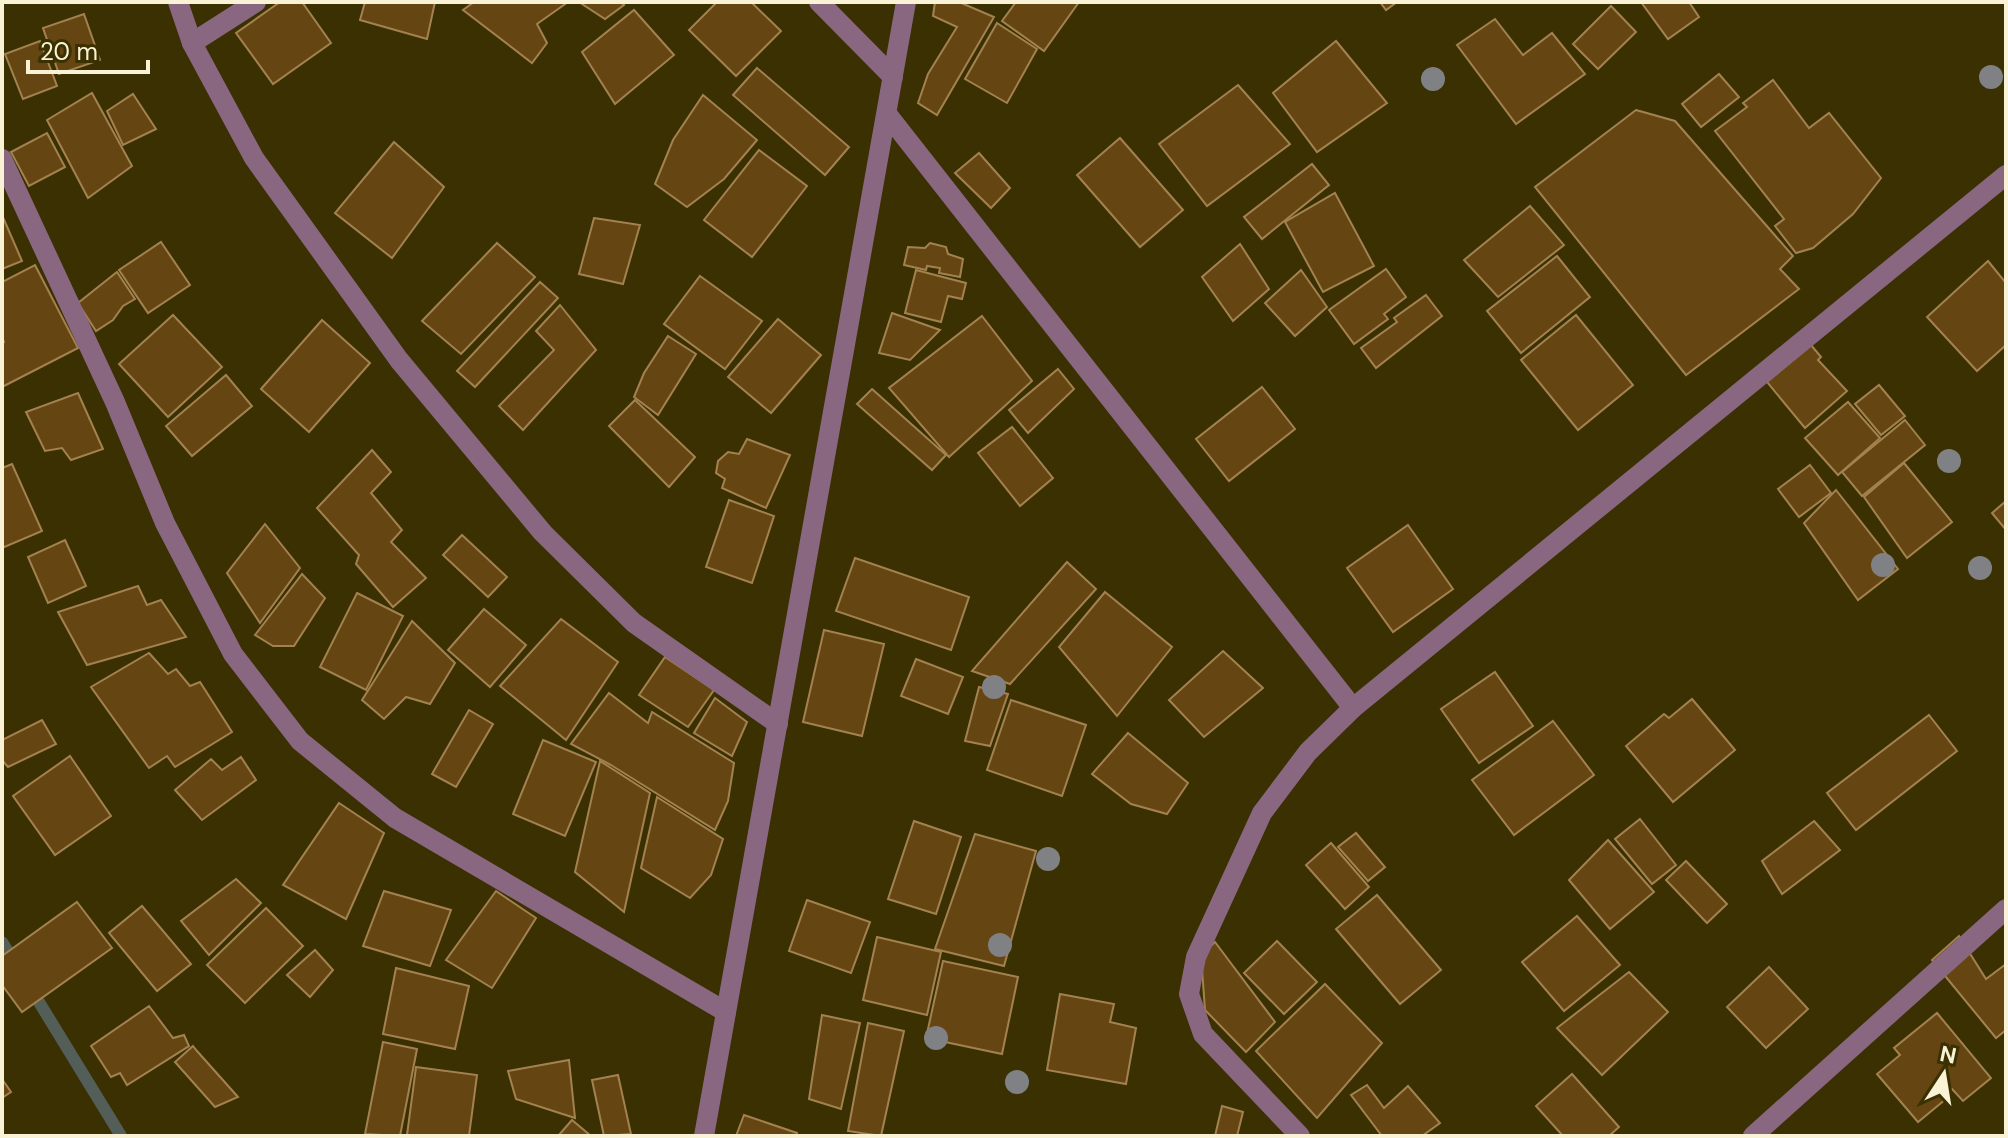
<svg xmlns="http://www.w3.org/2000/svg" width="2008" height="1138" font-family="'DM Sans',sans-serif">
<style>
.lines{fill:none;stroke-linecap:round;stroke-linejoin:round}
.stream{stroke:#535e58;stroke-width:12}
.building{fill:#654612;stroke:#a38250;stroke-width:2}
.minor{stroke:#896780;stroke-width:20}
.tree{fill:#808184}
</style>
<rect width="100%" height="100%" fill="#3a3001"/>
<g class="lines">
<g class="stream">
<polyline points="2,942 15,963"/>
<polyline points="31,989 121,1136"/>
</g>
</g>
<g class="building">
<polygon points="280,2 302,2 331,43 273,84 236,33"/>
<polygon points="365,2 435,2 427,39 360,20"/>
<polygon points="474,2 568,2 537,24 547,43 532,63 463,10"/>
<polygon points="579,2 620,2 624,5 605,19"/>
<polygon points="717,2 751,2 781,31 736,76 689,30"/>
<polygon points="935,2 959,2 994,17 937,115 918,103 928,74 957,27 933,16"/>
<polygon points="1016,2 1079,2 1044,51 1002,21"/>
<polygon points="1380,2 1397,2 1386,10"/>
<polygon points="1641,2 1689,2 1699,17 1668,39"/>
<polygon points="1611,6 1636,32 1598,69 1573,44"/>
<polygon points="634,10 674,55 615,104 582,52"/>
<polygon points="84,14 100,60 59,74 43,28"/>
<polygon points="1495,19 1523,55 1552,33 1585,74 1516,124 1457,45"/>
<polygon points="997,23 1037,49 1007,103 965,79"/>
<polygon points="40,41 57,86 23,99 5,54"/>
<polygon points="1336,41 1387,103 1317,152 1273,93"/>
<polygon points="757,68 849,147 825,175 733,95"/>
<polygon points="1719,74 1739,97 1701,127 1682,104"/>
<polygon points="1773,80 1809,128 1829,113 1881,178 1853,214 1813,248 1796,253 1775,226 1784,219 1715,131 1747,107 1743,103"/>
<polygon points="1238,85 1290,144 1207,206 1159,144"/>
<polygon points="92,93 132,166 88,198 47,120"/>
<polygon points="133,94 156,129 123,145 107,111"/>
<polygon points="703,95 757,140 724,179 687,207 655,184 673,140"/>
<polygon points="1636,110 1675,121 1793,256 1780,269 1799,289 1686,375 1535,187"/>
<polygon points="47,133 65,167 29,186 11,152"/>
<polygon points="1120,138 1183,210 1140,247 1077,175"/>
<polygon points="394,142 444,187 392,258 335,213"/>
<polygon points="759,150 807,186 752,257 704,220"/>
<polygon points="979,153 1010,188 991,208 955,173"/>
<polygon points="1312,164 1329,185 1262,239 1244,217"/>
<polygon points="1335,193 1374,266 1323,292 1285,222"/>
<polygon points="1530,206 1564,245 1498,297 1464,260"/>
<polygon points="2,215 22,261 2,269"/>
<polygon points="594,218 640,225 623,284 579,274"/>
<polygon points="161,242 190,285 148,313 119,270"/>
<polygon points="497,243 535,277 461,354 422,321"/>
<polygon points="930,243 946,247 948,254 963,259 960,277 939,273 940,268 927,266 926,270 904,265 908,247 925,248"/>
<polygon points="1240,244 1269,289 1233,321 1202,277"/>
<polygon points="1557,256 1590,297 1521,353 1487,311"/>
<polygon points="1988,261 2006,283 2006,345 1977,371 1927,317"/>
<polygon points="35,265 78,348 2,387 2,343 4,342 2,337 2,282"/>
<polygon points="1386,269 1406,297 1384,314 1388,319 1354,344 1329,310"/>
<polygon points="916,270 966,283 962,299 948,296 941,322 905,313"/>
<polygon points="1301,270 1327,307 1295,336 1265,303"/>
<polygon points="117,272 135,299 123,306 113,320 96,331 78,303"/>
<polygon points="700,276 762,321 725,369 664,324"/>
<polygon points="540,282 558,298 475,387 457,371"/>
<polygon points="1426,295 1442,316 1376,368 1361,348 1397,322 1394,318"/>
<polygon points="560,305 596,350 523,430 499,406 554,350 536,331"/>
<polygon points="892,313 940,330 910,360 879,353"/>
<polygon points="173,315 222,367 168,417 119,364"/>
<polygon points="1576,315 1633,385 1578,430 1521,360"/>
<polygon points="982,316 1032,381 949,457 889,388"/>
<polygon points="778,319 821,355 771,413 728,377"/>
<polygon points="322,320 370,363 309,432 261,389"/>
<polygon points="668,336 696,354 658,415 634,397 644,373"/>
<polygon points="1811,345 1821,357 1818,360 1847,391 1805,428 1767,382"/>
<polygon points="1058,369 1074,389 1028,433 1009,410"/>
<polygon points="226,375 252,406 192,456 166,426"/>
<polygon points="1879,385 1905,416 1881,435 1855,404"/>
<polygon points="1262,387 1295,429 1229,481 1196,439"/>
<polygon points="872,389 946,455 932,470 857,404"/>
<polygon points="78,393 103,449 71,460 62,448 45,451 26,412"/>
<polygon points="635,400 695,457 669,487 609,426"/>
<polygon points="1848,402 1880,438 1838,475 1805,438"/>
<polygon points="1905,420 1925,445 1862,496 1842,472"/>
<polygon points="1012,427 1053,478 1020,506 978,453"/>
<polygon points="747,439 790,455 766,508 722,488 725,479 716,473 718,461 728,452 739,454"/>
<polygon points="372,450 391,472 371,493 402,530 391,542 426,578 393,607 356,564 359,555 317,508"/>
<polygon points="1904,463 1952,522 1907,558 1864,497"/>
<polygon points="12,464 42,531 2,548 2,468"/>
<polygon points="1810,465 1831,493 1799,517 1778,489"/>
<polygon points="1836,490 1898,569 1858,600 1804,523"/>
<polygon points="729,500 774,516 752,583 706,567"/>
<polygon points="2006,501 2006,530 1992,513"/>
<polygon points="265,524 300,568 260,623 227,573"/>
<polygon points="1408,525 1453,589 1393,632 1347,568"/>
<polygon points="462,535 507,577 488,597 443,555"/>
<polygon points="65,540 86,586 48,603 28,557"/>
<polygon points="855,558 969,597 951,650 836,611"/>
<polygon points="1067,562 1096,589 1010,684 972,671"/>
<polygon points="302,574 325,598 294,646 273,646 255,635"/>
<polygon points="138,586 147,605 161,600 186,637 87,665 58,612"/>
<polygon points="1105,592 1172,647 1117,716 1059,647"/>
<polygon points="357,593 403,616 366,690 320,667"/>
<polygon points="484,609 526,645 490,687 448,650"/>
<polygon points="561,619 618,662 566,740 500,686"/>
<polygon points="412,621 455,663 430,704 406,697 384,719 362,700"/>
<polygon points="824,630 884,644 862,736 803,722"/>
<polygon points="1223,651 1263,688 1204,737 1169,700"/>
<polygon points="149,653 168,674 176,669 190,686 200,682 232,732 175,767 167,756 149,768 91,687"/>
<polygon points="665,657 714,690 688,727 639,695"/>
<polygon points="916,659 963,677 948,714 901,696"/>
<polygon points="1495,672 1533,726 1479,763 1441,709"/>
<polygon points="979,687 1008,694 990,746 965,741"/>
<polygon points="609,693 648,723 652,712 734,763 728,801 715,830 611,765 571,744"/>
<polygon points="715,698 747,722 732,756 694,733"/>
<polygon points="1692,699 1735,750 1673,802 1626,746 1664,714 1669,718"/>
<polygon points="1011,700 1086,725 1062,796 987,770"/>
<polygon points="469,710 493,724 456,787 432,774"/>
<polygon points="1929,715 1957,751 1856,830 1827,793"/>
<polygon points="42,720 56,744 8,767 2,760 2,740"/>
<polygon points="1553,721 1594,775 1514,835 1472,780"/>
<polygon points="1128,733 1188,783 1167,814 1131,804 1092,774"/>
<polygon points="543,740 596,762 565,836 513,814"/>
<polygon points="70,756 111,816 55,855 13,796"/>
<polygon points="241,757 256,780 202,820 175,790 211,759 222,770"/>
<polygon points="600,761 650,793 624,912 575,872"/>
<polygon points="657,797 723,839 711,875 690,898 641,868"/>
<polygon points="339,803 384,833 346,919 283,885"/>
<polygon points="1640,819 1676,865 1652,884 1615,839"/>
<polygon points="914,821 961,837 936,914 888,899"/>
<polygon points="1814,821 1840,850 1782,894 1762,861"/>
<polygon points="1356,833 1385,867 1368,881 1338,847"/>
<polygon points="975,834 1036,851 1004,966 935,949"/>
<polygon points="1608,840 1654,892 1610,929 1569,880"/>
<polygon points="1331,843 1369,887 1345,909 1306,865"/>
<polygon points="1686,861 1727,904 1707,923 1666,880"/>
<polygon points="236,879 261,903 209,955 181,921"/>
<polygon points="384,891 451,910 430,966 363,946"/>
<polygon points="496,891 536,918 492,988 446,960"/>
<polygon points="1377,895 1441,970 1400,1004 1336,929"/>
<polygon points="807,900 870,922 851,973 789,951"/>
<polygon points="77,902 112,948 22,1012 2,985 2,956"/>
<polygon points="142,906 191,964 157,991 109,933"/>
<polygon points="266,908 303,946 245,1003 207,965"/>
<polygon points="1577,916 1620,965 1564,1011 1522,962"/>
<polygon points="1959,936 1986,979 2006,964 2006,1030 1996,1038 1932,960"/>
<polygon points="877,937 941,952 927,1015 863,1000"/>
<polygon points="1277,941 1317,982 1284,1014 1244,973"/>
<polygon points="1215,942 1275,1022 1246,1052 1205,1010 1201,955"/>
<polygon points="315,950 333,970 310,997 287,975"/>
<polygon points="943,961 1018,977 1002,1054 926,1038"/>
<polygon points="1769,967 1808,1009 1766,1048 1727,1007"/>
<polygon points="396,968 469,986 455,1049 383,1034"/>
<polygon points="1629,972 1668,1012 1602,1075 1557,1028"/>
<polygon points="1325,984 1382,1043 1317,1118 1256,1051"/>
<polygon points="1060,994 1114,1004 1110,1022 1136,1028 1126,1084 1047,1070"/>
<polygon points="149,1006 173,1038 184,1035 189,1046 127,1085 120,1073 111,1077 91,1046"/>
<polygon points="1937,1013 1991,1078 1963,1101 1952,1089 1944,1097 1946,1099 1918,1122 1877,1074 1900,1055 1894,1048"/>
<polygon points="822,1015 860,1023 841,1109 809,1099"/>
<polygon points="868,1023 904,1031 881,1136 848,1131"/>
<polygon points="383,1042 417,1049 400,1136 365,1134"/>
<polygon points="193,1046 197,1051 238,1097 215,1107 175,1062"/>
<polygon points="569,1060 575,1118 516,1099 508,1071"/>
<polygon points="416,1067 477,1075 469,1136 407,1135"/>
<polygon points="1572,1074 1619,1127 1609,1136 1563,1136 1536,1106"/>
<polygon points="618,1075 631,1134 604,1136 592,1080"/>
<polygon points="2,1079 11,1092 2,1098"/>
<polygon points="1367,1085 1384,1108 1408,1086 1440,1123 1422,1136 1382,1136 1351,1095"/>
<polygon points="1222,1106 1243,1112 1237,1136 1215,1136"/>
<polygon points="744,1115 797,1133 796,1136 736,1136"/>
<polygon points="572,1120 591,1136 558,1136"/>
</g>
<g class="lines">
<g class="minor">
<polyline points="178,2 192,43 254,158 399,360 543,533 634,623 778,724"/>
<polyline points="819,2 893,77"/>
<polyline points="192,43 256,2"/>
<polyline points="887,114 1353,708"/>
<polyline points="2,159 115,402 165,523 233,654 300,741 395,818 726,1012"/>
<polyline points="704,1136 906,2"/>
<polyline points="1300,1136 1203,1034 1189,994 1196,957 1262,813 1308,752 1353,708 2006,175"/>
<polyline points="1753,1136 2006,909"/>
</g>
</g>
<g class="tree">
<circle cx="1991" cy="77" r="12"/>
<circle cx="1433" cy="79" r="12"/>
<circle cx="1949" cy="461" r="12"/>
<circle cx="1883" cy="565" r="12"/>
<circle cx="1980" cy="568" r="12"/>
<circle cx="994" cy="687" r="12"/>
<circle cx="1048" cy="859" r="12"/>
<circle cx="1000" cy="945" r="12"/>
<circle cx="936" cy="1038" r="12"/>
<circle cx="1017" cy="1082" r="12"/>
</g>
<rect width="2008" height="1138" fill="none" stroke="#f9f2d4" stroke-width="8"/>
<g transform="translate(1944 1074) rotate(12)" stroke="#3a3001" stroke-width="6" paint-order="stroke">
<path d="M0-6L14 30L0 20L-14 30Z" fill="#f9f2d4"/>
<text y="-12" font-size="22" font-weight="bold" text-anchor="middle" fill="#f9f2d4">N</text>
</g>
<path d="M28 60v12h120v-12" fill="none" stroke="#f9f2d4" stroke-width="4"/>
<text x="40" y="60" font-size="24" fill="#f9f2d4" stroke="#3a3001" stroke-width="6" paint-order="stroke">20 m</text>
</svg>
